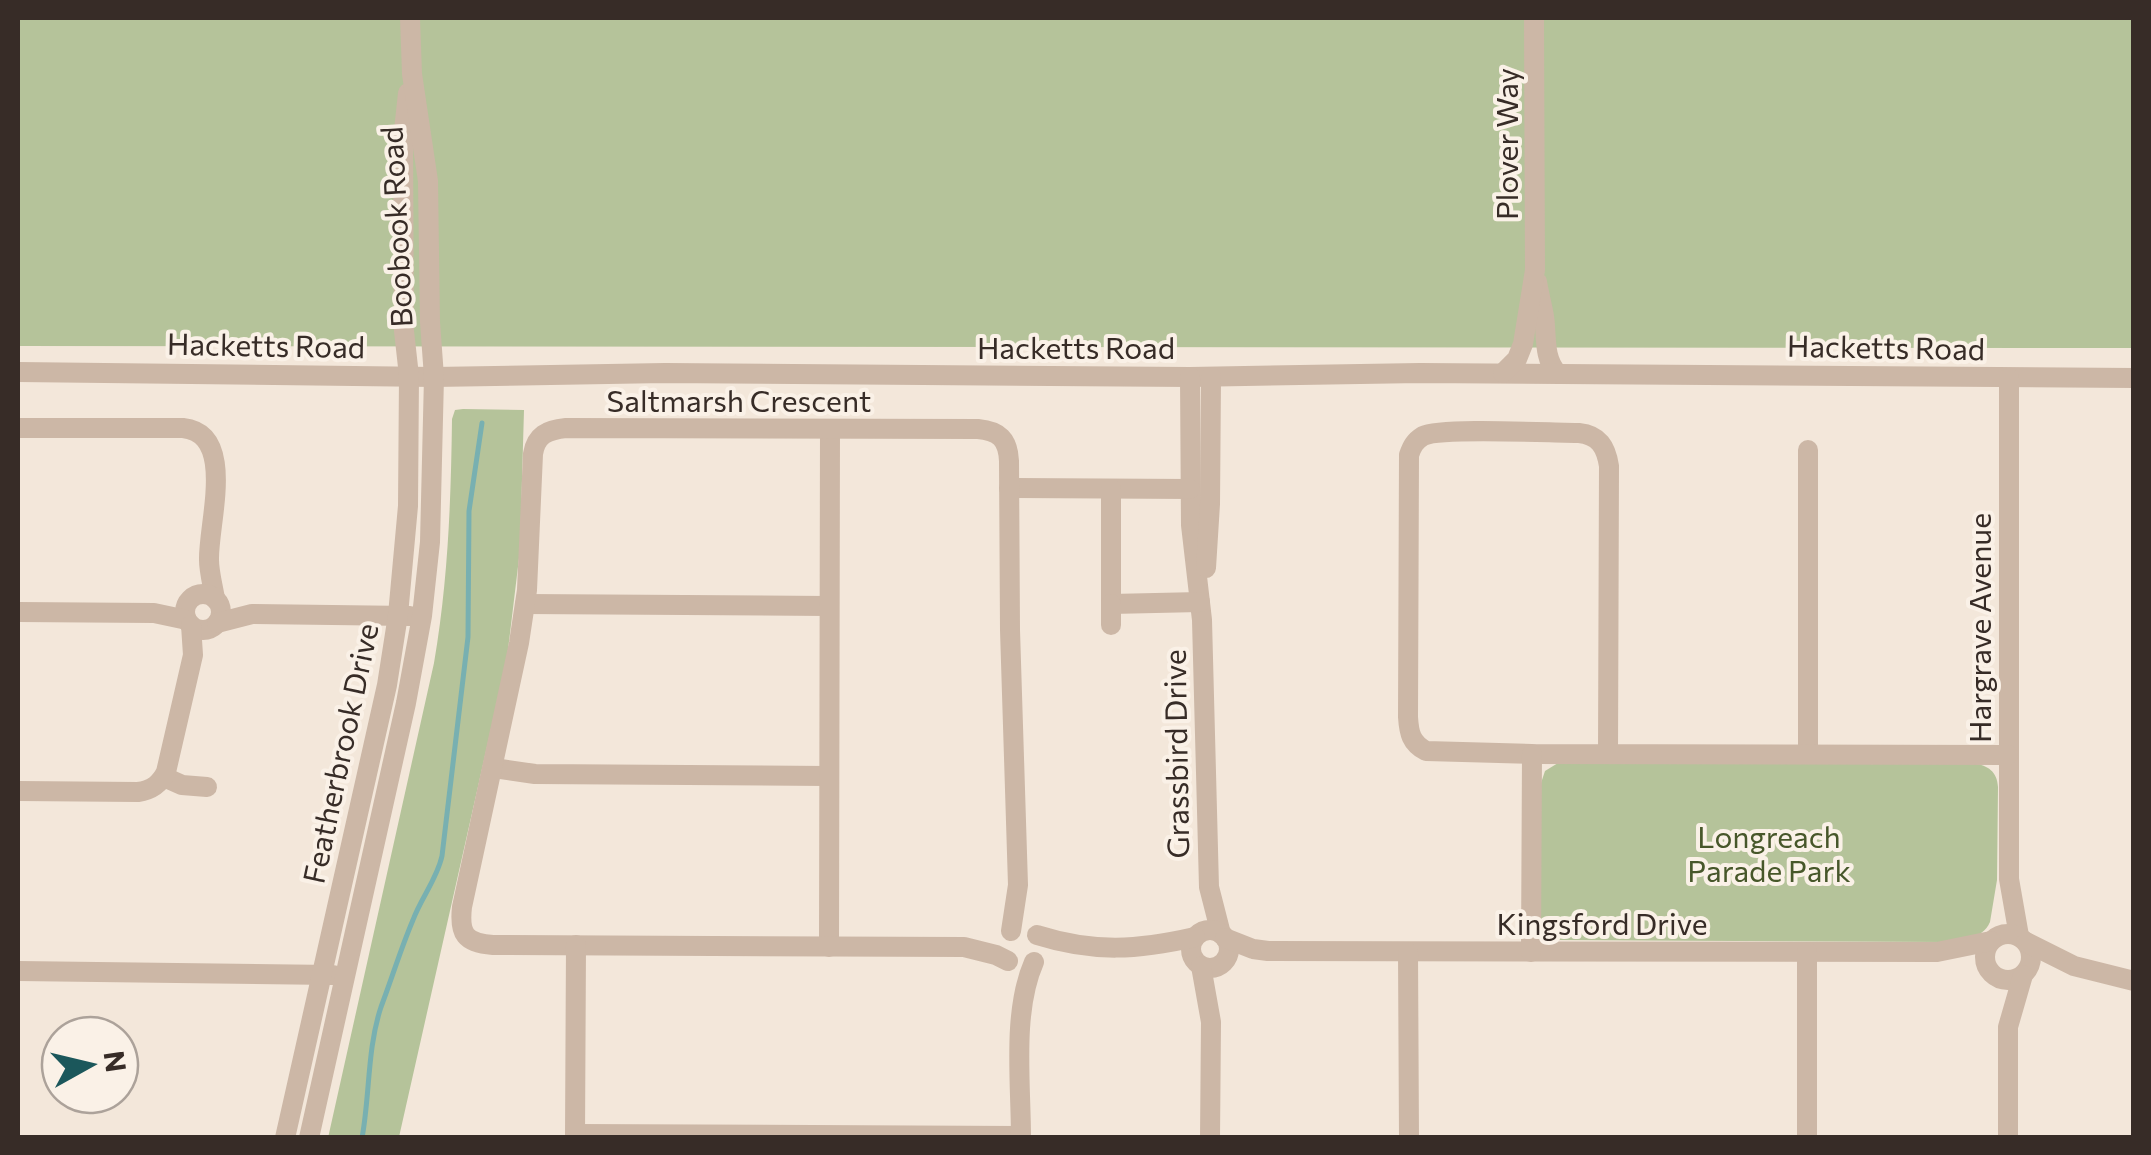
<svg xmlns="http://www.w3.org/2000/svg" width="2151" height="1155" font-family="Commissioner,sans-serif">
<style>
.green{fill:#b5c39a}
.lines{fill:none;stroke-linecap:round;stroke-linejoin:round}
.stream{stroke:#78b0b1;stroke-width:5}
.minor{stroke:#ccb7a6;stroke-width:20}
.labels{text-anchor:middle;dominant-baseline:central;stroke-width:8;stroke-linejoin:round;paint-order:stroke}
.street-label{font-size:30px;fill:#372c27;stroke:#faf1e7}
.park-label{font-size:30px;fill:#47572a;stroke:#faf1e7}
</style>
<rect width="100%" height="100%" fill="#f3e7da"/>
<g class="green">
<polygon points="18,18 2133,18 2133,348 18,346"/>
<path d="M 463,409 L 524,410 L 520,550 L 507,658 L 399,1137 L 328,1138 L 434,663 C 448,582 451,501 452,419 L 455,410 Z"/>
<path d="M 1558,763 L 1974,763 C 1988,766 1997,771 1998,787 L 1997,880 L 1990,922 C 1982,940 1963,939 1945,942 L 1554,940 L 1545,933 L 1540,922 L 1541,783 L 1545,771 Z"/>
</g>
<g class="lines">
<path class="stream" d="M 362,1138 C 370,1095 367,1049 381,1007 C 392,978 401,948 413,920 C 421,898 437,879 442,856 L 468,637 L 469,511 L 482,423"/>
<g class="minor">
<path d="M 1537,282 C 1539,294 1542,305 1544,316 C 1547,336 1543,357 1557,373"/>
<polyline points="18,372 434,377 665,373 1190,377 1420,373 2134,378"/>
<polyline points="1503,373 1517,359 1523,344 1535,270 1534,18"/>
<polyline points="1190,377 1191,525 1202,620 1209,887 1221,934"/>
<polyline points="2009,378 2009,879 2019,936"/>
<path d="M 18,428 L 183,428 C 237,434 208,523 209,560 C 209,572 213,586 215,599"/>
<polyline points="1808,450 1808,754"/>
<polyline points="1009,488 1190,489"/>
<polyline points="1111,489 1111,604 1200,602"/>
<polyline points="1206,568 1210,504 1211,377"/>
<circle cx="203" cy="612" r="18"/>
<polyline points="525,604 828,606"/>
<polyline points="18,612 154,613 187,620"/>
<polyline points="217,623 252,614 410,616"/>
<polyline points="1111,625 1111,604"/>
<path d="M 1608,754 L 1609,466 C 1606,447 1599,435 1579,433 C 1551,433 1441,427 1423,436 C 1415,441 1412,446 1409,455 L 1408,717 C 1409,733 1411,743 1426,751 L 1532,754 L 2008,755"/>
<polyline points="494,768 535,774 827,776"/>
<polyline points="164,777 182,785 207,787"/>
<path d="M 18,791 L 138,792 C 152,790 160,784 166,772 L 193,655 L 191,625"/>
<circle cx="1210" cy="949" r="19"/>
<circle cx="2008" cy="957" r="23"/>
<path d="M 1037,935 C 1094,953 1138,950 1195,937"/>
<polyline points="1225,938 1253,949 1268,951 1937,952 1991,941"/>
<polyline points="2026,942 2074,966 2134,981"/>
<polyline points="829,947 830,429"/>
<polyline points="1408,952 1409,1138"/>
<polyline points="1531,952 1532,754"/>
<polyline points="1807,952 1807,1138"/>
<path d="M 1008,961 L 996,955 L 964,947 L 493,945 C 465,943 459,934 462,907 L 519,643 L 527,590 L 533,454 C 536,435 547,430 566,428 L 978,429 C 999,431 1008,439 1009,461 L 1010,630 L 1018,885 L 1011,931"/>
<polyline points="1201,966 1211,1022 1210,1138"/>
<polyline points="18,971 333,975"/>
<polyline points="575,1134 1021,1136"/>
<polyline points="285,1138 387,685 398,615 408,506 409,376 404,331 403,140 408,93"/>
<polyline points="309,1138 406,703 422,616 430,542 434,377 430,322 428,181 412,74 410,18"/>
<polyline points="575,1138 576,945"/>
<path d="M 1021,1138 C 1021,1083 1012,1012 1034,962"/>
<polyline points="2008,1138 2008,1027 2023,975"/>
</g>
</g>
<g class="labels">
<g class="street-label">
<text transform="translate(1505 144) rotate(-90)">Plover Way</text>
<text transform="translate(395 227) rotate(-93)">Boobook Road</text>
<text transform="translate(266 344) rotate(1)">Hacketts Road</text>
<text x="1076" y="346">Hacketts Road</text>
<text transform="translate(1886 346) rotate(1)">Hacketts Road</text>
<text x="739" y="399">Saltmarsh Crescent</text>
<text transform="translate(1978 628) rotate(-90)">Hargrave Avenue</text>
<text transform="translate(339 753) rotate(-78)">Featherbrook Drive</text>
<text transform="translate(1175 754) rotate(-91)">Grassbird Drive</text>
<text x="1602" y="922">Kingsford Drive</text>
</g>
<g class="park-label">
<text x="1769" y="835">Longreach<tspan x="1769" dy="34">Parade Park</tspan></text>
</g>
</g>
<rect width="2151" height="1155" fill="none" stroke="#372c27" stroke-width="40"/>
<g transform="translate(90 1065) rotate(82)"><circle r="48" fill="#faf1e7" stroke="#aca29a" stroke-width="2.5"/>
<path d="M0-8L18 38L0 25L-18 38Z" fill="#1b575b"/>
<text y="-15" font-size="28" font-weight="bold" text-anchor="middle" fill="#372c27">N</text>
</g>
</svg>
